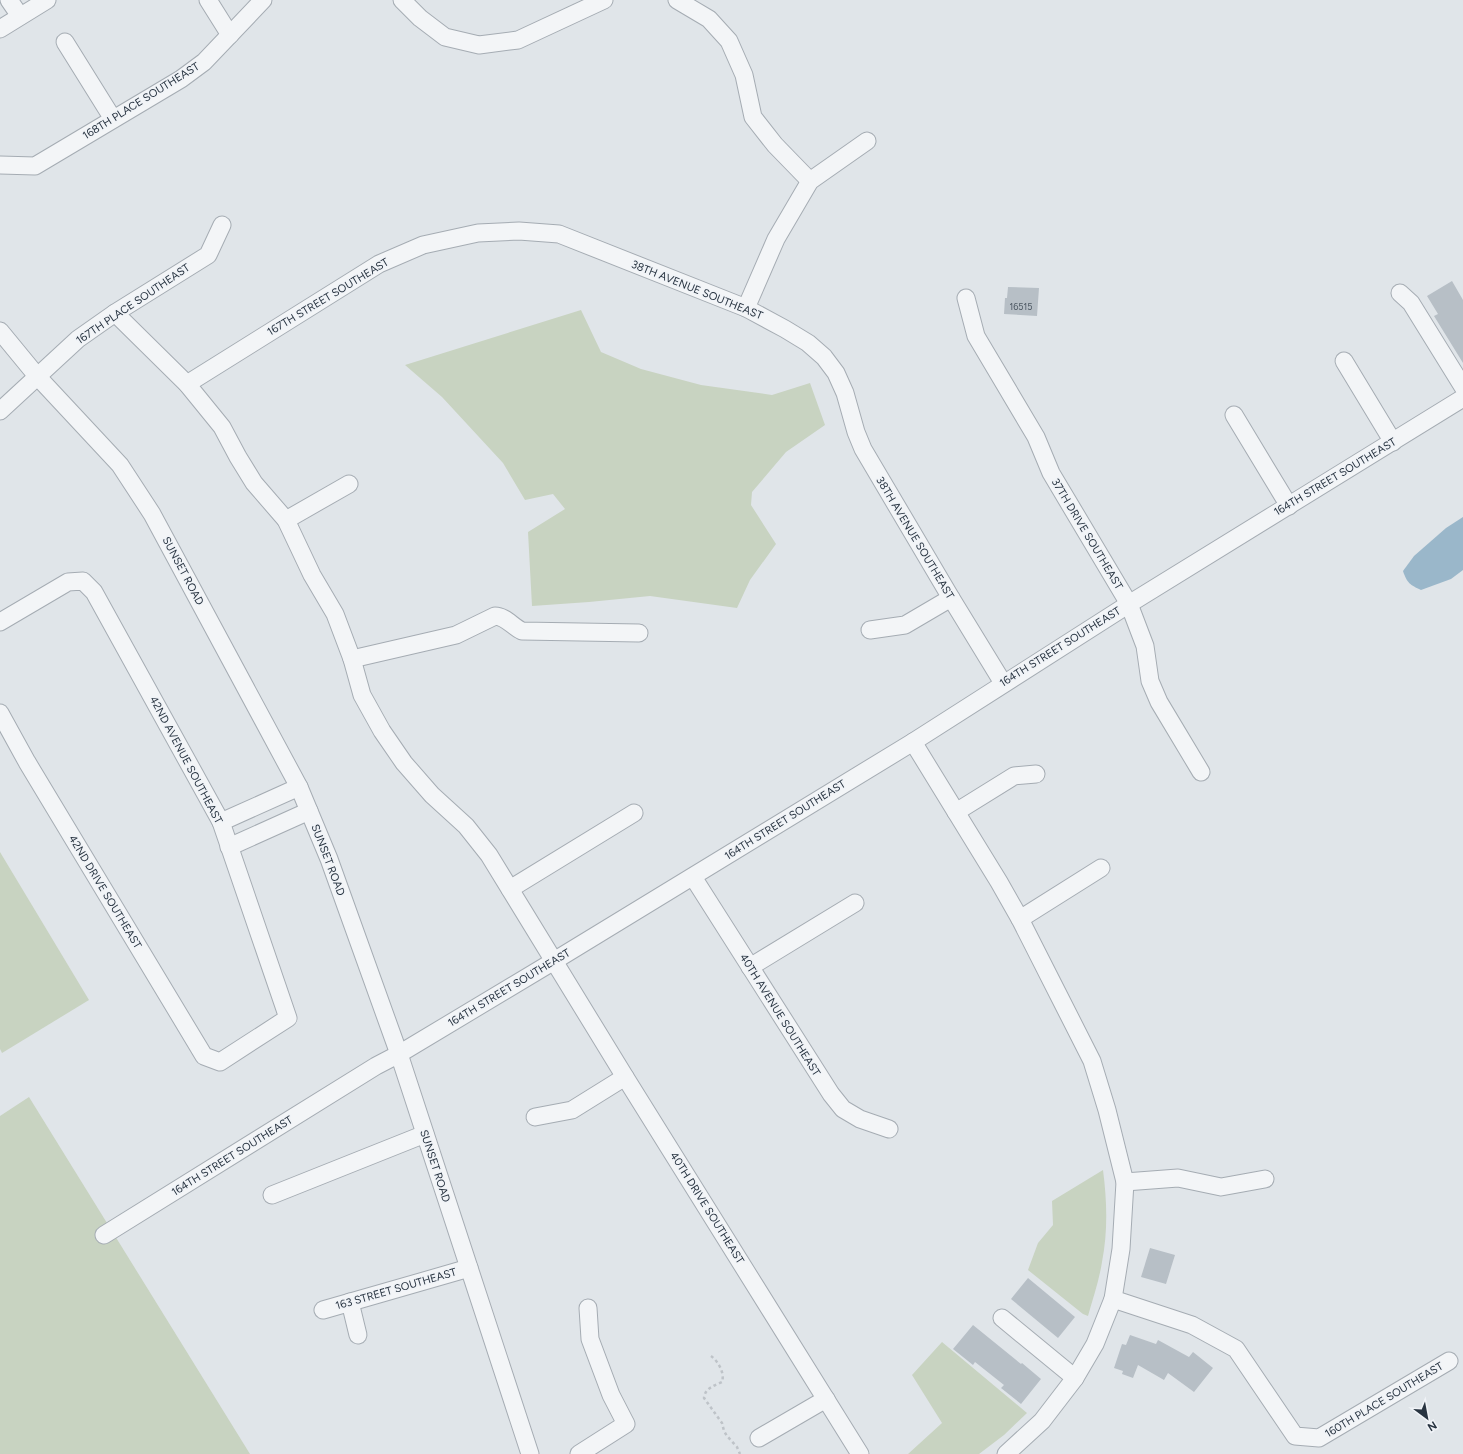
<svg xmlns="http://www.w3.org/2000/svg" width="1463" height="1454" font-family="Figtree,sans-serif">
<style>
.green{fill:#c8d3c1}
.water{fill:#9ab7ca}
.building{fill:#b7bfc6}
.lines{fill:none;stroke-linecap:round;stroke-linejoin:round}
.minor-casing{stroke:#a5acb3;stroke-width:19}
.path{stroke:#bec3c8;stroke-width:2.5;stroke-dasharray:3 3;stroke-linecap:butt}
.minor{stroke:#f3f5f7;stroke-width:17}
.labels{text-anchor:middle;dominant-baseline:central;stroke-width:3;stroke-linejoin:round;paint-order:stroke}
.number-label{font-size:9px;fill:#4c5762}
.street-label{font-size:11px;fill:#283441;stroke:#f0f3f7}
</style>
<rect width="100%" height="100%" fill="#e0e5e9"/>
<g class="green">
<polygon points="581,310 601,352 641,369 701,385 772,395 810,383 825,425 786,452 752,492 751,505 776,544 750,580 737,608 650,596 589,602 532,606 528,532 565,509 553,494 525,500 503,463 442,397 405,365"/>
<polygon points="0,852 89,1000 2,1053 0,1049"/>
<polygon points="29,1097 250,1454 0,1454 0,1116"/>
<path d="M 1103,1170 C 1107,1201 1108,1231 1102,1262 C 1099,1281 1093,1298 1088,1316 L 1083,1314 L 1028,1270 L 1038,1243 L 1053,1225 L 1052,1201 Z"/>
<polygon points="942,1342 1027,1413 1004,1435 979,1454 908,1454 942,1423 912,1375"/>
</g>
<path class="water" d="M 1463,517 L 1463,570 L 1451,579 L 1421,590 C 1410,585 1407,583 1403,571 L 1414,556 L 1446,528 Z"/>
<g class="building">
<polygon points="1452,281 1463,300 1463,363 1434,316 1438,314 1427,296"/>
<polygon points="1008,287 1039,288 1037,316 1004,314 1005,298 1007,298"/>
<polygon points="1150,1248 1175,1255 1166,1284 1141,1277"/>
<polygon points="1028,1278 1075,1317 1058,1338 1011,1299"/>
<polygon points="973,1325 1021,1364 1022,1363 1041,1379 1021,1404 1001,1388 1004,1385 975,1362 973,1365 953,1349"/>
<polygon points="1130,1335 1156,1344 1158,1340 1189,1357 1193,1352 1213,1368 1194,1392 1168,1373 1164,1380 1138,1365 1133,1378 1122,1374 1123,1371 1114,1368 1122,1344 1126,1345"/>
</g>
<g class="lines">
<defs>
<g id="minor">
<polyline points="9,0 20,16"/>
<polyline points="208,0 230,35"/>
<polyline points="402,0 420,18 445,37 479,45 518,40 604,0"/>
<polyline points="677,0 709,19 729,41 744,75 753,117 775,145 810,181"/>
<polyline points="0,29 47,0"/>
<polyline points="65,42 113,119"/>
<polyline points="0,165 35,166 181,79 204,62 263,0"/>
<polyline points="1400,293 1411,303 1463,387"/>
<polyline points="966,298 976,336 1036,437 1051,473 1129,604 1145,646 1150,681 1159,702 1201,772"/>
<polyline points="746,308 776,239 810,181 867,141"/>
<polyline points="115,313 187,384 222,427 238,457 254,483 286,520 312,575 335,614 352,659 362,695 382,731 404,763 432,795 466,826 489,855 625,1077 860,1454"/>
<polyline points="0,331 37,376 120,465 152,514 299,787 329,859 399,1054 530,1454"/>
<polyline points="1344,361 1393,442"/>
<polyline points="187,384 379,264 423,245 478,233 519,231 559,234 746,308 785,329 808,343 824,357 836,373 845,393 856,432 863,449 951,598 1003,683"/>
<polyline points="0,411 78,339 115,313 208,255 222,225"/>
<polyline points="1234,415 1289,506"/>
<polyline points="286,520 349,484"/>
<polyline points="0,622 68,582 83,581 94,592 221,822 288,1018 220,1062 204,1056 27,762 0,713"/>
<polyline points="870,630 905,625 951,598"/>
<path d="M 352,659 L 456,635 L 495,616 C 505,616 513,627 522,631 L 639,633"/>
<polyline points="913,742 999,882 1020,919 1092,1061 1107,1110 1125,1182 1121,1249 1113,1299 1095,1344 1075,1378 1042,1421 1006,1454"/>
<polyline points="956,812 1014,776 1036,774"/>
<polyline points="221,822 299,787"/>
<polyline points="229,847 309,811"/>
<polyline points="693,877 831,1094 843,1109 860,1119 889,1129"/>
<polyline points="510,889 634,813"/>
<polyline points="1020,919 1101,868"/>
<polyline points="750,967 855,903"/>
<polyline points="535,1117 572,1110 625,1077"/>
<polyline points="1125,1182 1178,1178 1221,1187 1265,1179"/>
<polyline points="272,1195 425,1134"/>
<polyline points="104,1235 376,1066 399,1054 554,961 913,742 1129,604 1463,398"/>
<polyline points="1113,1299 1192,1325 1236,1349 1295,1436 1319,1438 1449,1361"/>
<polyline points="350,1302 358,1335"/>
<polyline points="323,1310 469,1268"/>
<polyline points="1002,1318 1075,1378"/>
<polyline points="759,1438 826,1399"/>
<polyline points="579,1454 626,1424 611,1395 590,1339 588,1308"/>
</g>
</defs>
<use href="#minor" class="minor-casing"/>
<path class="path" d="M 711,1356 C 718,1361 725,1373 722,1382 C 714,1386 705,1388 704,1398 L 722,1423 L 724,1431 L 727,1436 L 737,1447 L 740,1454"/>
<use href="#minor" class="minor"/>
</g>
<g class="labels">
<g class="number-label">
<text x="1021" y="306">16515</text>
</g>
<g class="street-label">
<text transform="translate(141 101) rotate(-32)">168TH PLACE SOUTHEAST</text>
<text transform="translate(697 290) rotate(22)">38TH AVENUE SOUTHEAST</text>
<text transform="translate(328 297) rotate(-31)">167TH STREET SOUTHEAST</text>
<text transform="translate(133 304) rotate(-34)">167TH PLACE SOUTHEAST</text>
<text transform="translate(1335 477) rotate(-31)">164TH STREET SOUTHEAST</text>
<text transform="translate(1087 534) rotate(59)">37TH DRIVE SOUTHEAST</text>
<text transform="translate(915 538) rotate(59)">38TH AVENUE SOUTHEAST</text>
<text transform="translate(183 571) rotate(62)">SUNSET ROAD</text>
<text transform="translate(1060 647) rotate(-32)">164TH STREET SOUTHEAST</text>
<text transform="translate(186 760) rotate(62)">42ND AVENUE SOUTHEAST</text>
<text transform="translate(785 820) rotate(-32)">164TH STREET SOUTHEAST</text>
<text transform="translate(328 860) rotate(69)">SUNSET ROAD</text>
<text transform="translate(105 892) rotate(59)">42ND DRIVE SOUTHEAST</text>
<text transform="translate(509 988) rotate(-31)">164TH STREET SOUTHEAST</text>
<text transform="translate(780 1015) rotate(58)">40TH AVENUE SOUTHEAST</text>
<text transform="translate(232 1156) rotate(-32)">164TH STREET SOUTHEAST</text>
<text transform="translate(435 1166) rotate(72)">SUNSET ROAD</text>
<text transform="translate(707 1208) rotate(58)">40TH DRIVE SOUTHEAST</text>
<text transform="translate(396 1289) rotate(-16)">163 STREET SOUTHEAST</text>
<text transform="translate(1384 1400) rotate(-31)">160TH PLACE SOUTHEAST</text>
</g>
</g>
<g transform="translate(1427 1418) rotate(148)" stroke="#f0f3f7" stroke-width="3" paint-order="stroke">
<path d="M0-3L7 15L0 10L-7 15Z" fill="#283441"/>
<text y="-6" font-size="11" font-weight="bold" text-anchor="middle" fill="#283441">N</text>
</g>
</svg>
